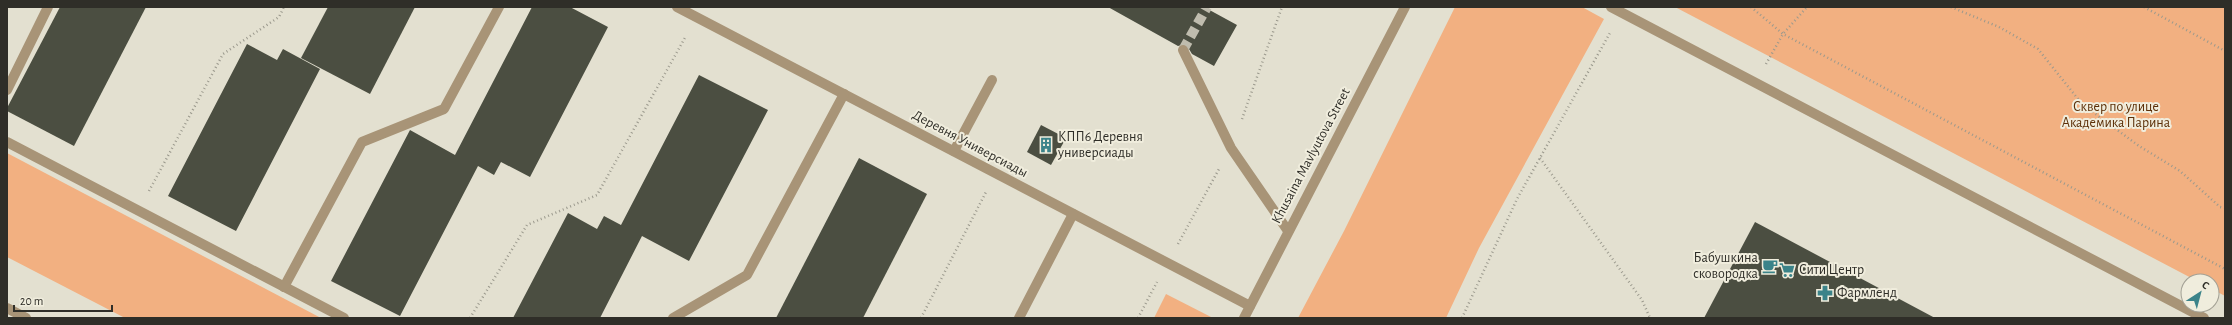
<svg xmlns="http://www.w3.org/2000/svg" width="2232" height="325" font-family="'Alegreya Sans',sans-serif">
<style>
.green{fill:#f2b081}
.building{fill:#4b4e41}
.lines{fill:none;stroke-linecap:round;stroke-linejoin:round}
.minor-tunnel{stroke:#bfbcae;stroke-width:10;stroke-dasharray:10 5;stroke-linecap:butt}
.path{stroke:#9b998d;stroke-width:2.5;stroke-dasharray:1 3;stroke-linecap:butt}
.minor{stroke:#a89477;stroke-width:10}
.labels{text-anchor:middle;dominant-baseline:central;stroke-width:4;stroke-linejoin:round;paint-order:stroke}
.park-label{font-size:14px;fill:#5c3008;stroke:#f0eddd}
.poi-label{font-size:14px;fill:#2f2e28;stroke:#f0eddd;text-anchor:start}
.street-label{font-size:14px;fill:#2f2e28;stroke:#f0eddd}
</style>
<rect width="100%" height="100%" fill="#e3e0d0"/>
<g class="green">
<polygon points="1455,7 1582,7 1604,19 1479,248 1446,318 1298,318 1344,231"/>
<polygon points="1675,7 2225,7 2225,296 2212,289 2212,281 2197,281"/>
<polygon points="7,153 321,318 125,318 7,257"/>
<polygon points="1166,294 1213,318 1154,318"/>
</g>
<g class="building">
<polygon points="60,7 146,7 74,146 7,111 7,108"/>
<polygon points="328,7 415,7 370,94 301,58"/>
<polygon points="532,7 570,7 608,27 530,177 501,162 494,175 478,166 400,316 331,281 410,130 455,155"/>
<polygon points="1108,7 1204,7 1237,25 1214,66 1192,54 1186,44 1178,46"/>
<polygon points="247,44 277,60 283,49 320,69 236,231 168,196"/>
<polygon points="699,75 768,110 689,261 642,236 600,318 513,318 568,213 597,229 604,216 621,225"/>
<polygon points="1041,125 1066,138 1051,165 1027,152"/>
<polygon points="859,158 927,194 863,318 776,318"/>
<polygon points="1755,222 1935,318 1704,318"/>
</g>
<g class="lines">
<polyline class="minor-tunnel" points="1183,50 1207,7"/>
<g class="path">
<polyline points="1751,7 1783,34 2225,269"/>
<polyline points="1951,7 1999,27 2038,49 2082,104 2139,146 2180,171 2220,207 2225,208"/>
<polyline points="2144,7 2225,51"/>
<polyline points="1766,64 1783,34 1807,7"/>
<polyline points="1242,119 1282,7"/>
<polyline points="1540,158 1642,300 1650,318"/>
<polyline points="149,191 223,54 279,17 284,7"/>
<polyline points="1178,244 1219,169"/>
<polyline points="470,318 527,225 597,195 686,36"/>
<polyline points="921,318 986,192"/>
<polyline points="1138,318 1157,282"/>
<polyline points="1462,318 1517,199 1611,31"/>
</g>
<g class="minor">
<polyline points="677,7 1250,306"/>
<polyline points="1611,7 2204,318"/>
<polyline points="1183,50 1231,148 1288,231"/>
<polyline points="7,90 48,7"/>
<polyline points="7,142 344,318"/>
<polyline points="954,151 992,80"/>
<polyline points="284,287 362,142 444,109 499,7"/>
<polyline points="7,308 26,318"/>
<polyline points="673,318 747,275 844,94"/>
<polyline points="1019,318 1073,214"/>
<polyline points="1244,318 1405,7"/>
</g>
</g>
<defs>
<symbol id="building-bare" viewBox="-9 -9 18 18"><path d="M-4-6H4V6H1V3H-1V6H-4ZM-2.5-4.3h1.7v1.8h-1.7ZM.8-4.3h1.7v1.8H.8ZM-2.5-1h1.7V.8h-1.7ZM.8-1h1.7V.8H.8Z" fill="#3b8389" stroke="#f0eddd" stroke-width="2.5" paint-order="stroke"/></symbol>
<symbol id="cafe-bare" viewBox="-9 -9 18 18"><path d="M-5.5-4.5H6V0H3Q3 3.5 0 3.5H-2.5Q-5.5 3.5-5.5 0ZM3-3.2v2h1.7v-2ZM-6 4.5H4V6H-6Z" fill="#3b8389" stroke="#f0eddd" stroke-width="2.5" paint-order="stroke"/></symbol>
<symbol id="supermarket-bare" viewBox="-9 -9 18 18"><path d="M-6-5.5h2.5l.6 2H6L4.5 2H-2.5L-4.4-4H-6ZM-1.5 3.2a1.3 1.3 0 1 0 .1 0ZM3 3.2a1.3 1.3 0 1 0 .1 0Z" fill="#3b8389" stroke="#f0eddd" stroke-width="2.5" paint-order="stroke"/></symbol>
<symbol id="pharmacy-bare" viewBox="-9 -9 18 18"><path d="M-2-6h4v4h4v4h-4v4h-4v-4h-4v-4h4Z" fill="#3b8389" stroke="#f0eddd" stroke-width="2.5" paint-order="stroke"/></symbol>
</defs>
<g fill-rule="evenodd">
<use href="#building-bare" x="1035" y="134" width="22" height="22"/>
<use href="#cafe-bare" x="1759" y="255" width="22" height="22"/>
<use href="#supermarket-bare" x="1776" y="259" width="22" height="22"/>
<use href="#pharmacy-bare" x="1814" y="282" width="22" height="22"/>
</g>
<g class="labels">
<g class="park-label">
<text x="2116" y="107">Сквер по улице<tspan x="2116" dy="16">Академика Парина</tspan></text>
</g>
<g class="poi-label">
<text x="1058" y="137">КПП6 Деревня<tspan x="1058" dy="16">универсиады</tspan></text>
<text x="1758" y="258" text-anchor="end">Бабушкина<tspan x="1758" dy="16">сковородка</tspan></text>
<text x="1799" y="270">Сити Центр</text>
<text x="1837" y="293">Фармленд</text>
</g>
<g class="street-label">
<text transform="translate(970 144) rotate(28)">Деревня Универсиады</text>
<text transform="translate(1311 156) rotate(-62)">Khusaina Mavlyutova Street</text>
</g>
</g>
<rect width="2232" height="325" fill="none" stroke="#2f2e28" stroke-width="16"/>
<g transform="translate(2200 293) rotate(36)"><circle r="19" fill="#f0eddd" stroke="#a3a195"/>
<path d="M0-3L7 15L0 10L-7 15Z" fill="#3b8389"/>
<text y="-6" font-size="11" font-weight="bold" text-anchor="middle" fill="#2f2e28">С</text>
</g>
<path d="M14 305v6h98v-6" fill="none" stroke="#2f2e28" stroke-width="2"/>
<text x="20" y="305" font-size="12" fill="#2f2e28" stroke="#f0eddd" stroke-width="3" paint-order="stroke">20 m</text>
</svg>
